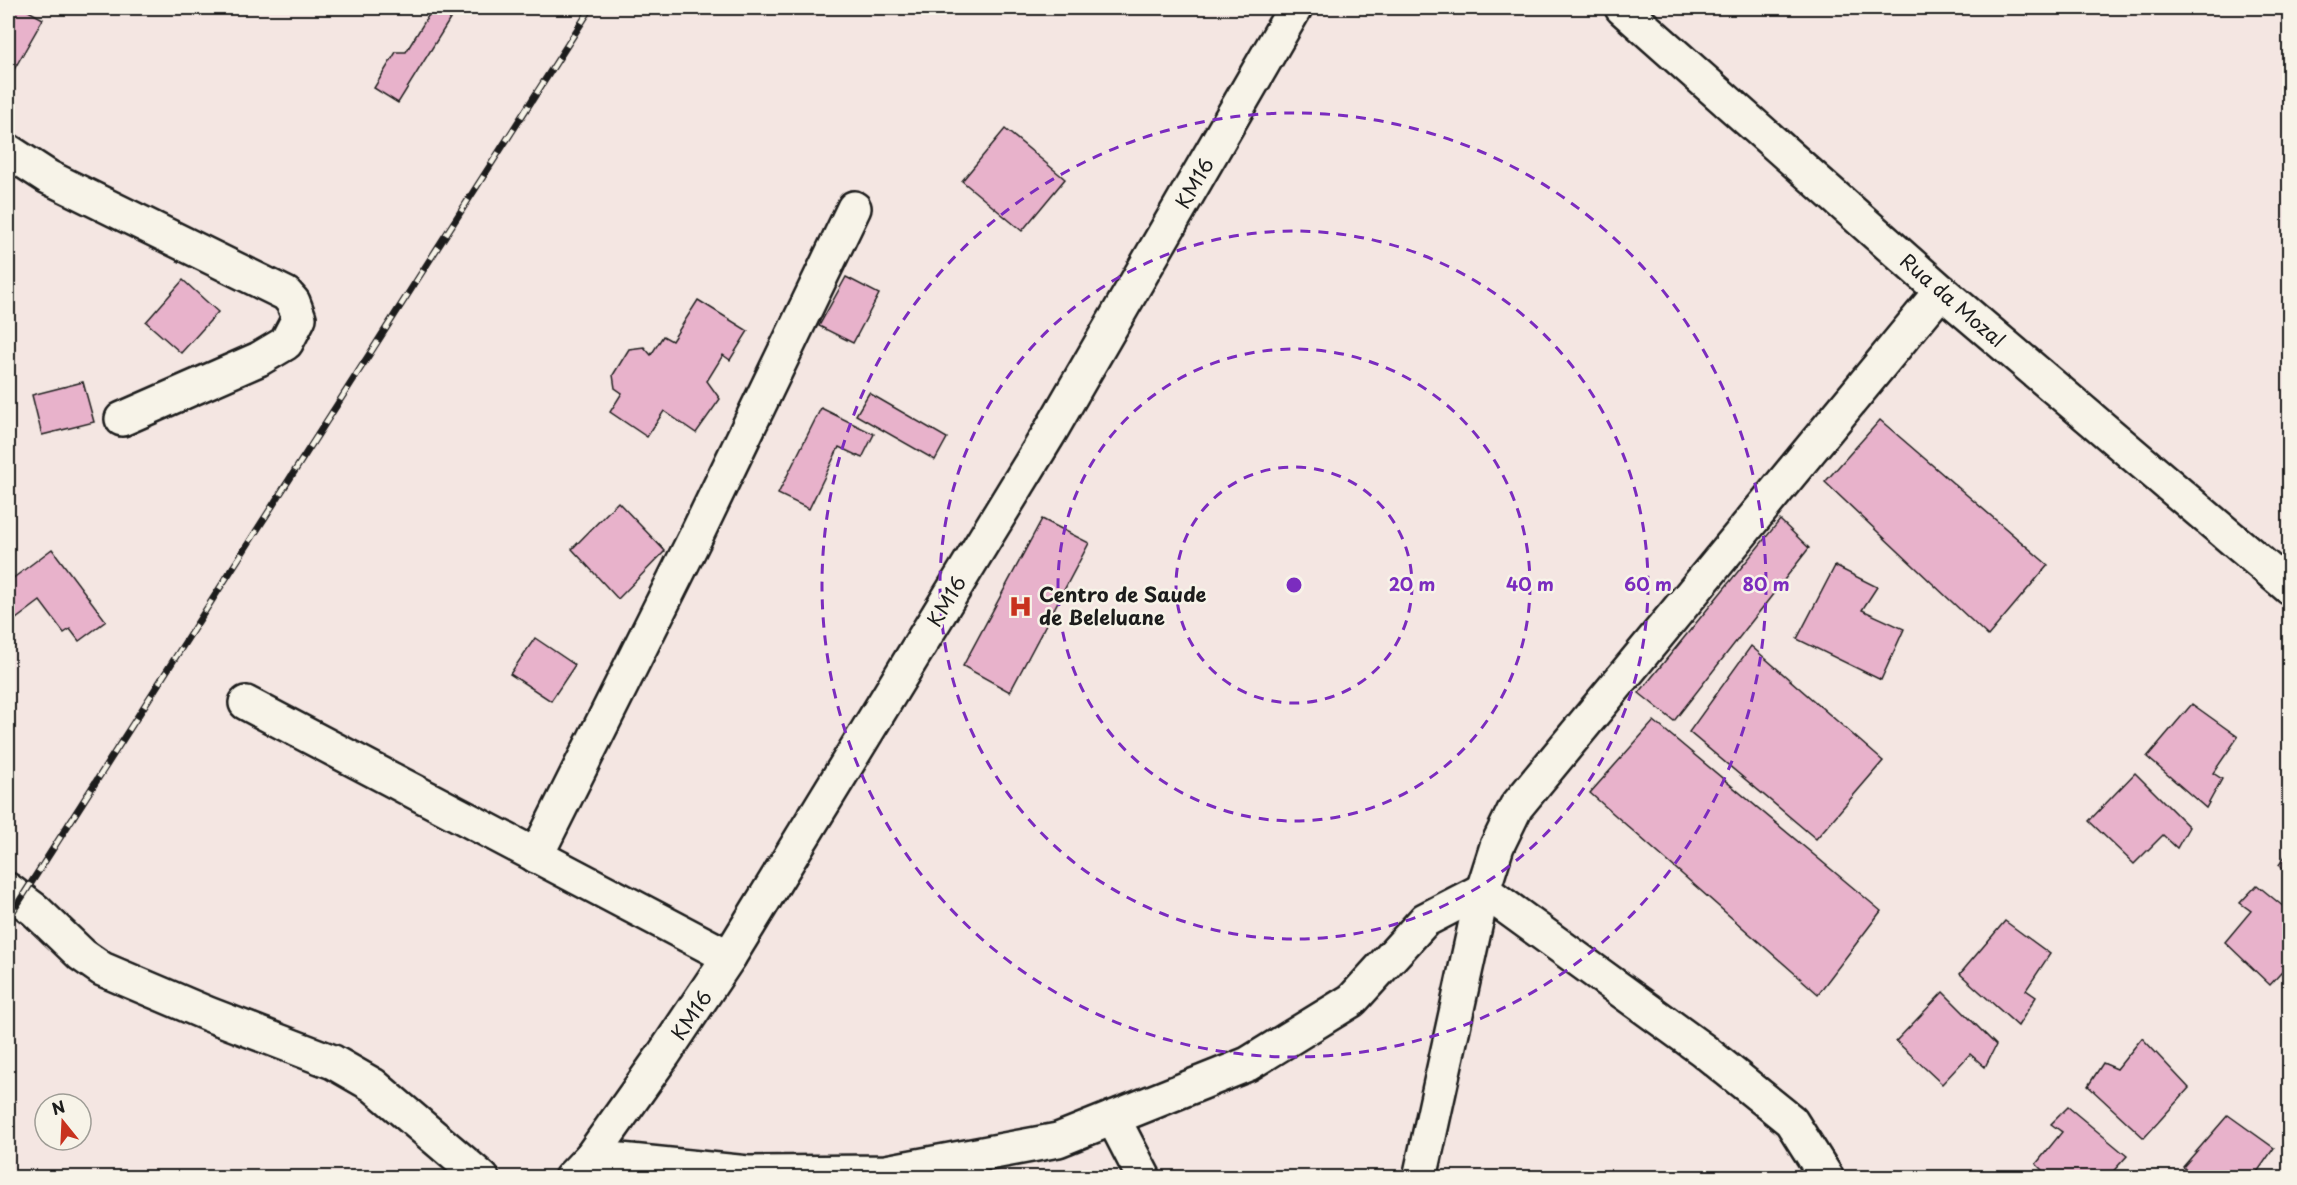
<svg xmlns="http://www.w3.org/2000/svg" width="2297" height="1185" font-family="'Playpen Sans',sans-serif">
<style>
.building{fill:#e8b2cb;stroke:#1c1c1c;stroke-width:1.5}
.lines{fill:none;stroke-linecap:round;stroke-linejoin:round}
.street-casing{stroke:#1c1c1c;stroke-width:38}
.secondary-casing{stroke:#1c1c1c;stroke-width:38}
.street{stroke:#f7f3e8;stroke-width:33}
.secondary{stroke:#f7f3e8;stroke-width:33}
.rail-casing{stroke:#1c1c1c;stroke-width:7}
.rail{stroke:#f7f3e8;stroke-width:4.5;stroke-dasharray:14;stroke-linecap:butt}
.ring{fill:none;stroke:#7b2cbf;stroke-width:3;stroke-dasharray:10 8}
.labels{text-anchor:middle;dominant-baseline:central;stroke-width:5;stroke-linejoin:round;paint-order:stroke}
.street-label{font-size:20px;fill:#1c1c1c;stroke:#f7f3e8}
.poi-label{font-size:20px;font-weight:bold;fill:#1c1c1c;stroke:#f7f3e8;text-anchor:start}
.centre{fill:#7b2cbf;stroke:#f7f3e8;stroke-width:3}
.ring-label{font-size:18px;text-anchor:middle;font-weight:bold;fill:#7b2cbf;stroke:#f7f3e8;stroke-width:5;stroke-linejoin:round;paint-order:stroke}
</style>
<rect width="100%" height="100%" fill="#f4e6e2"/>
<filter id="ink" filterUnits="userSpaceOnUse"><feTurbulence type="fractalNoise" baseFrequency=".0167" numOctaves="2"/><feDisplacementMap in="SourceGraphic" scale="12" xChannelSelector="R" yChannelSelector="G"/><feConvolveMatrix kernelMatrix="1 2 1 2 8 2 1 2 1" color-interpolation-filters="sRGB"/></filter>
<g filter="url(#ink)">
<g class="building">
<polygon points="8,8 23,8 43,19 8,80"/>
<polygon points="433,8 457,8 398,103 374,88 396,52 406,52"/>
<polygon points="1005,129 1065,179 1022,231 962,181"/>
<polygon points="846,277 879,294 853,343 819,326"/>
<polygon points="183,280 218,312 181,353 146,322"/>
<polygon points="698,300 748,331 730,360 723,355 707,381 720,399 696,433 664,411 647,437 610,412 622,393 615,388 613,375 629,349 644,347 651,355 663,336 672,341"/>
<polygon points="83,382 94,422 42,435 32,395"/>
<polygon points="869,393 947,438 935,460 856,415"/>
<polygon points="821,408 874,434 862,458 839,447 809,509 778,494"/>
<polygon points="1880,420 2048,565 1988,636 1825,482"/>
<polygon points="618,502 665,551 618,599 572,549"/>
<polygon points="1042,519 1089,543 1010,692 963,666"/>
<polygon points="1780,520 1809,548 1674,721 1639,693"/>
<polygon points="52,549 106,621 79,641 70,629 64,633 40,601 8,625 8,582"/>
<polygon points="1835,566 1877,587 1862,610 1904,629 1881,680 1797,639"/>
<polygon points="535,638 575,665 551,701 510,674"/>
<polygon points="1751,646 1883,761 1816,839 1689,732"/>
<polygon points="2192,704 2238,737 2213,773 2222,779 2206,808 2147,757"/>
<polygon points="1654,721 1881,911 1818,994 1590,793"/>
<polygon points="2135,773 2189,827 2177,848 2163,835 2134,864 2089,821"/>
<polygon points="2290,849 2290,875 2279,865"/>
<polygon points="2257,885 2290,912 2290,963 2270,985 2225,942 2251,911 2240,903"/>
<polygon points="2005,921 2050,954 2026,990 2036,997 2018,1026 1960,974"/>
<polygon points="1943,992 1996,1045 1985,1067 1970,1054 1942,1084 1896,1041"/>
<polygon points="2142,1038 2189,1088 2144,1138 2088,1086 2103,1063 2117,1069"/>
<polygon points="2068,1107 2127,1156 2107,1178 2050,1178 2036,1164 2062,1132 2051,1124"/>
<polygon points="2228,1115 2274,1148 2253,1178 2195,1178 2183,1167"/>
</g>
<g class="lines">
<defs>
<g id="street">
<polyline points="8,151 48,177 286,294 293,302 299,318 286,343 259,359 122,419"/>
<polyline points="246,703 729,957"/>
<polyline points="536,856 697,534 854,208"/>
<polyline points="1113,1118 1144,1178"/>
<polyline points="591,1157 748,1173 886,1172 1058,1140 1248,1064 1352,1000 1425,920 1483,890 1703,1050 1791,1121 1827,1178"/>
<polyline points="1420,1178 1483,890 1497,846 1516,807 1941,291"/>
</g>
<g id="secondary">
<polyline points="1622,8 1941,291 2290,588"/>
<polyline points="8,890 35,910 82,955 102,969 208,1014 333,1062 373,1085 482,1178"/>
<polyline points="571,1178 591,1157 664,1054 729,957 1050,432 1295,8"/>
</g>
</defs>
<use href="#street" class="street-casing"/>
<use href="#secondary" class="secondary-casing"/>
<use href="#street" class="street"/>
<use href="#secondary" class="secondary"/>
<defs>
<polyline id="rail" points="8,919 591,8"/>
</defs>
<use href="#rail" class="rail-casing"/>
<use href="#rail" class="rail"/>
</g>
</g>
<g class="ring">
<circle cx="1294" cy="585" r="118"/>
<circle cx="1294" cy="585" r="236"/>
<circle cx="1294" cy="585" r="354"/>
<circle cx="1294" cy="585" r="472"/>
</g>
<defs>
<symbol id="hospital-bare" viewBox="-9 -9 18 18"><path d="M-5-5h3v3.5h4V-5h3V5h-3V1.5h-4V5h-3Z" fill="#c8321e" stroke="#f7f3e8" stroke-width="2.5" paint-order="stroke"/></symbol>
</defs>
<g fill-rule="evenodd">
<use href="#hospital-bare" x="1004" y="590" width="33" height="33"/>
</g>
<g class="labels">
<g class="street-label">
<text transform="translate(1194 183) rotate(-60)">KM16</text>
<text transform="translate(1953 300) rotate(41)">Rua da Mozal</text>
<text transform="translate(946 601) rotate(-59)">KM16</text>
<text transform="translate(691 1015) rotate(-56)">KM16</text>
</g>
<g class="poi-label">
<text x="1039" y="594">Centro de Saude<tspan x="1039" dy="23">de Beleluane</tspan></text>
</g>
</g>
<circle cx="1294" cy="585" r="9" class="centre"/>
<g class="ring-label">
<text x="1412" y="591">20 m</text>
<text x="1530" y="591">40 m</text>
<text x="1648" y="591">60 m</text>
<text x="1766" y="591">80 m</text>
</g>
<rect width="2297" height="1185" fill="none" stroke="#f7f3e8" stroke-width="30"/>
<rect x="15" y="15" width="2267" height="1155" fill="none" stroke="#1c1c1c" stroke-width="2" filter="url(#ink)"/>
<g transform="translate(63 1122) rotate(342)"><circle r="28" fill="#f7f3e8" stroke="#9f9d96" stroke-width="1.5"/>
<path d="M0-4.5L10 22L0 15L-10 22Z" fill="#c8321e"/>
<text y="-9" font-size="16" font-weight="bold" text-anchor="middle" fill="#1c1c1c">N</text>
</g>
</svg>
